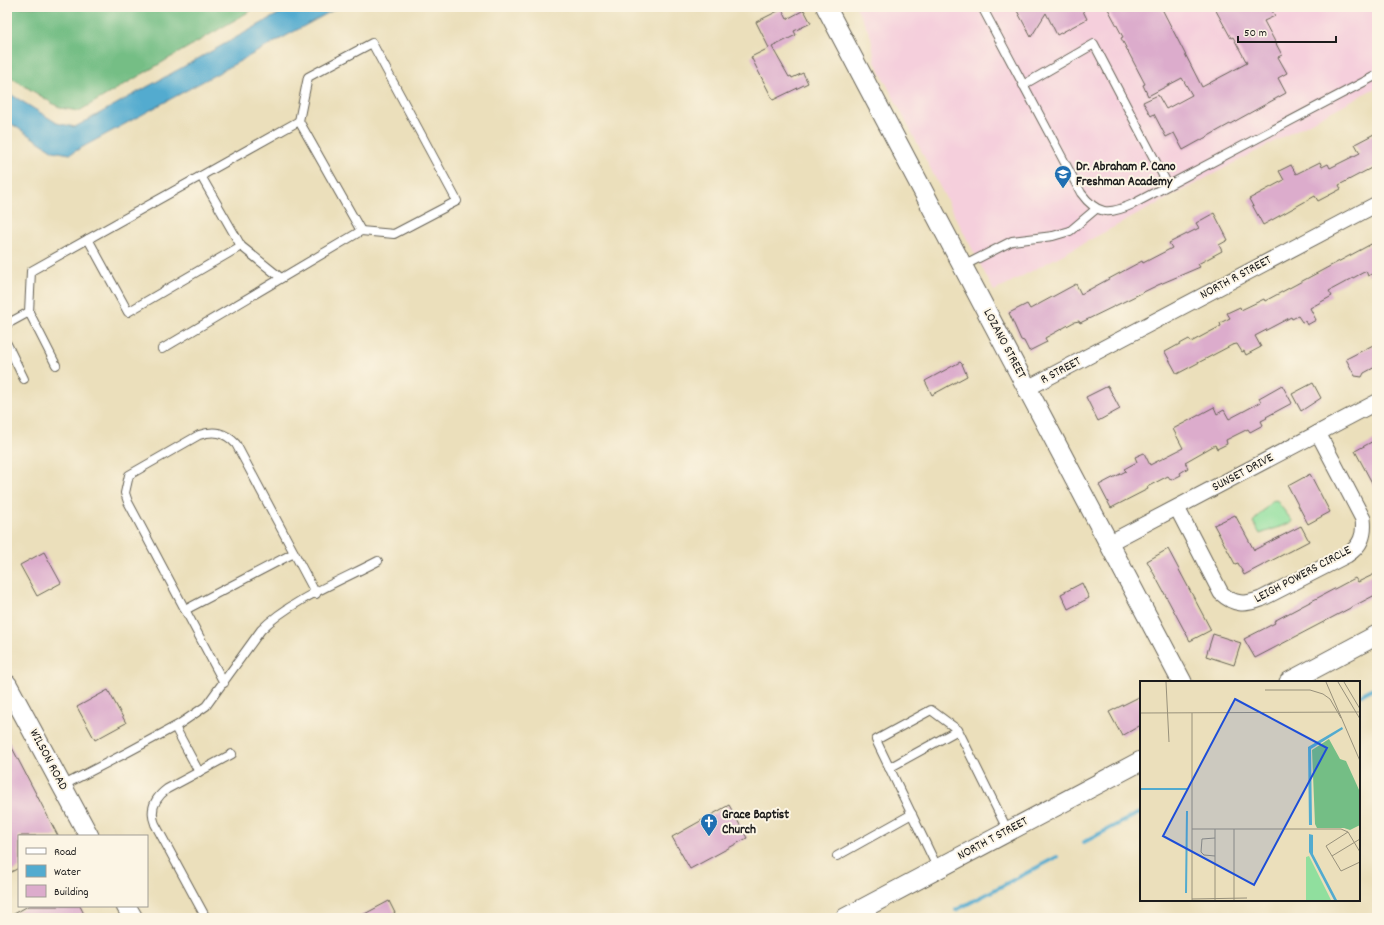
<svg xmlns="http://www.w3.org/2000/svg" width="1384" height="925" font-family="Dekko,sans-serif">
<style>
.built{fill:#f5cfdc}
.green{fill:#90df9e;stroke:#567e5d}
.forest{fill:#74be85;stroke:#486d50}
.water{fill:#52abcf;stroke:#376476}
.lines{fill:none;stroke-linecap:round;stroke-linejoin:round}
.stream{stroke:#52abcf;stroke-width:4}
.building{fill:#dcaccc}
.service-casing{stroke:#646054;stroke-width:10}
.minor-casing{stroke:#646054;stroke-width:17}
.tertiary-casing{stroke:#646054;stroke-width:21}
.service{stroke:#fff;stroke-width:8}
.minor{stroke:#fff;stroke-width:15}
.tertiary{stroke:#fff;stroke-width:19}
.labels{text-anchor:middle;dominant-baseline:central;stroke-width:4;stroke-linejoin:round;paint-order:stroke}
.poi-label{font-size:13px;font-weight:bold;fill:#1c1c1c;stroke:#fcf5e5;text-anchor:start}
.street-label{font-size:13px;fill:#1c1c1c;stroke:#fcf5e5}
.inset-river{fill:none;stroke:#52abcf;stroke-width:2}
.inset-road{fill:none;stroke:#98917b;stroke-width:1}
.view{fill:#1d4ed8;fill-opacity:0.15;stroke:#1d4ed8;stroke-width:2}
.inset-edge{fill:none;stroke:#1c1c1c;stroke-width:2}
</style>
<rect width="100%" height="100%" fill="#fcf5e5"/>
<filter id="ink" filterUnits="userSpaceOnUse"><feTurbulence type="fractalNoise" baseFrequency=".025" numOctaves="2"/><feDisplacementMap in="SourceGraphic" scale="8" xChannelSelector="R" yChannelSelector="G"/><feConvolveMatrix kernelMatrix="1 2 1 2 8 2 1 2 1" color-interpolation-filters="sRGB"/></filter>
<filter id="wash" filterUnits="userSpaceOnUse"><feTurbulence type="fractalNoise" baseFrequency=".012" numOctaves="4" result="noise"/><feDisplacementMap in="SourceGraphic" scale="16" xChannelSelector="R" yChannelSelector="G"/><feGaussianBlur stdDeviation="0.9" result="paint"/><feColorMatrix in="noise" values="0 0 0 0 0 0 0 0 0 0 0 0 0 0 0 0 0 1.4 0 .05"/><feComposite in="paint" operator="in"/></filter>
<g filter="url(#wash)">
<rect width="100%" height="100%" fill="#ebdfbb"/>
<polygon class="built" points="856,7 1377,7 1377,87 994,291 875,62 871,37"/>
<polygon class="green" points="1276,500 1293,522 1260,534 1253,522 1272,501"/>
<polygon class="forest" points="7,7 257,7 79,111 60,108 7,75"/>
<polygon class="water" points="291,7 339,7 70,154 53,151 7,121 7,92 57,123 75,127"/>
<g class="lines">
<g class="stream">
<polyline points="1359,696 1377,686"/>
<polyline points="1084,842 1141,812"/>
<polyline points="956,910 1057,857"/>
</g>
</g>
<g id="blocks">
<g class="building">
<polygon points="1015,7 1081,7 1087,19 1057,35 1046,13 1031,37"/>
<polygon points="1107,7 1161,7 1202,87 1247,63 1233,37 1231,38 1214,7 1270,7 1275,16 1264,21 1282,55 1278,57 1287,73 1278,78 1286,93 1183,150 1174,133 1166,137 1154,114 1151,116 1143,102 1158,95 1166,109 1192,95 1182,78 1148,96 1143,85 1145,84 1121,38 1123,37"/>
<polygon points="782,9 787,19 804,10 811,23 794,31 796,35 772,47 789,77 791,76 792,78 803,73 808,83 773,100 751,57 769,48 756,22"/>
<polygon points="1374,134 1377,141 1377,165 1339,185 1341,189 1318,201 1315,196 1263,225 1249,199 1284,180 1279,171 1291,165 1296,174 1320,162 1322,167 1328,164 1330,168 1360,153 1355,144"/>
<polygon points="1214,213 1228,240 1219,245 1222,251 1198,264 1200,267 1158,285 1080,323 1079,321 1074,322 1045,338 1047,342 1029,351 1024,341 1021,340 1009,313 1027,304 1030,309 1076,284 1081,294 1142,261 1143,263 1172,248 1169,243 1199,228 1196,223"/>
<polygon points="1377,241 1377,271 1368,276 1366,271 1329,291 1332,296 1310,308 1316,320 1307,325 1305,321 1302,322 1298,316 1292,319 1291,317 1255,336 1261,347 1246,355 1244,351 1242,352 1237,344 1232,345 1177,374 1165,352 1189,339 1191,342 1221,326 1220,323 1230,318 1227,313 1240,307 1241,310 1264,299 1265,301"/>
<polygon points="1377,343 1377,366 1364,373 1362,377 1355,376 1346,359"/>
<polygon points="960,362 962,364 967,376 932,395 925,381"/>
<polygon points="1313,383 1321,398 1301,411 1292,394"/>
<polygon points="1282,385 1292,403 1266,417 1267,418 1261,421 1263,425 1250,432 1248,429 1226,440 1227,444 1217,449 1215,445 1185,462 1188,468 1180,473 1181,475 1171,480 1168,476 1147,487 1148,489 1111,508 1099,485 1126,471 1124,469 1137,462 1135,457 1144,453 1150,465 1183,448 1173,429 1214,407 1217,414 1224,410 1229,419 1261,402 1259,398"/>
<polygon points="1108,386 1120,409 1098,421 1086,397"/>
<polygon points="1377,439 1377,492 1355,451"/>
<polygon points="1310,474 1330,512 1308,524 1288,486"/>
<polygon points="1235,515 1254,550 1301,526 1309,541 1244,575 1238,563 1235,564 1214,525"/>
<polygon points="1168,549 1211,630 1190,641 1147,561"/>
<polygon points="44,552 61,583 37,596 20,565"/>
<polygon points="1377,573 1377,594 1255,658 1244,639 1275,623 1274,621 1355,578 1358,582"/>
<polygon points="1082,583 1089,598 1068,609 1061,594"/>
<polygon points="1213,634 1241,643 1234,665 1206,656"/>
<polygon points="108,690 126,723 95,740 77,707"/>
<polygon points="1141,696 1141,725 1122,736 1109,712"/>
<polygon points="7,738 58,836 19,836 19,868 7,874"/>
<polygon points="729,805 747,838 690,869 672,837"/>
<polygon points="389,901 395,913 385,918 357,918"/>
<polygon points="28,906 80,906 86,918 7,918"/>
</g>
</g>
</g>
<g filter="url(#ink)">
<use href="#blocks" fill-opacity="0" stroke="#646054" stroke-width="1"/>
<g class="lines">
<defs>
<g id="service">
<path d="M 982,7 L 1081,193 C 1097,215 1109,215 1133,204 L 1377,75"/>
<polyline points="1023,85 1094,44 1168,185"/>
<polyline points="299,121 308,77 372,43 457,201 394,234 361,231"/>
<polyline points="201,176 241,246 281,278"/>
<polyline points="88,239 128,312 241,246"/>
<polyline points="963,266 1012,241 1053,236 1070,231 1096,209"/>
<polyline points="29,312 56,365"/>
<polyline points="7,324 29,312 31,271 299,121 361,231 162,349"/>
<polyline points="7,344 24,379"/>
<polyline points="185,610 294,553"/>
<path d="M 224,683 L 128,502 L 125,493 L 129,475 L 199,435 C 214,430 225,432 236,444 L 316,594"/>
<polyline points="175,727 199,772"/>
<polyline points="889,768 958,730"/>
<path d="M 62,786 L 128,752 L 178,725 L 206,706 L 261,630 C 289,601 342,580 378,561"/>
<polyline points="837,856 912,814"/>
<polyline points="938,869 876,740 931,710 958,730 1008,831"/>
<path d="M 206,918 L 155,824 C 149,809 155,798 167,789 L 232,754"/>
</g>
<g id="minor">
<polyline points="1028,388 1377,204"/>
<path d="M 1177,508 L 1221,593 C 1234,605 1245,605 1261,599 L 1347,555 C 1361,546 1365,535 1363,519 L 1318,433"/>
<polyline points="1109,543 1377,402"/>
</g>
<g id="tertiary">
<polyline points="826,7 1182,682"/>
<polyline points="1289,682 1377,635"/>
<polyline points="7,684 89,836"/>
<polyline points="126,906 133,918"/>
<polyline points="845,918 1141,761"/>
</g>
</defs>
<use href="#service" class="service-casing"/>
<use href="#minor" class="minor-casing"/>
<use href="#tertiary" class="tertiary-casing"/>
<use href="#service" class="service"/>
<use href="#minor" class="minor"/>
<use href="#tertiary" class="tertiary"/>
</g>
</g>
<defs>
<symbol id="school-pin" viewBox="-11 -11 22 30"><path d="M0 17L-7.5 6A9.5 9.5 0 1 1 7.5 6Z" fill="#1f6fb2" stroke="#fcf5e5"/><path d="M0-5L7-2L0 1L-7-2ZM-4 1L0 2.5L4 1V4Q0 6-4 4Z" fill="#fff"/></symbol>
<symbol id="church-pin" viewBox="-11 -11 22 30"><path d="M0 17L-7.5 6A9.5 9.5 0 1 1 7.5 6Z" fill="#1f6fb2" stroke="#fcf5e5"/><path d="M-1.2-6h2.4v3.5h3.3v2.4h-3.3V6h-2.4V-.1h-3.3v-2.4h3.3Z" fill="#fff"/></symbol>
</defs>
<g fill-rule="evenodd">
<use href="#school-pin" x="1053" y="164" width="20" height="27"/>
<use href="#church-pin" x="699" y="812" width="20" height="27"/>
</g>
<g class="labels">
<g class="poi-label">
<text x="1076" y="167">Dr. Abraham P. Cano<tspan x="1076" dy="15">Freshman Academy</tspan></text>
<text x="722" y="815">Grace Baptist<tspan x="722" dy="15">Church</tspan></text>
</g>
<g class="street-label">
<text transform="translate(1236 278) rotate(-28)">NORTH R STREET</text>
<text transform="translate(1004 344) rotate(62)">LOZANO STREET</text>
<text transform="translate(1061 371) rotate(-28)">R STREET</text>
<text transform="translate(1243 473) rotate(-28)">SUNSET DRIVE</text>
<text transform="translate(1303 575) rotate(-28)">LEIGH POWERS CIRCLE</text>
<text transform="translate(48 760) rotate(62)">WILSON ROAD</text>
<text transform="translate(993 839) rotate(-28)">NORTH T STREET</text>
</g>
</g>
<g transform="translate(1140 681)">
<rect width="220" height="220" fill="#ebdfbb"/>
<path d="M 169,175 L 191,219 L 166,219 L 166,176 Z" fill="#90df9e"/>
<path d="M 189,58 L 200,78 L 206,80 L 220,111 L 220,144 L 210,149 L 204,147 L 177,147 L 175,143 L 172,69 Z" fill="#74be85"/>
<path d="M 202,46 L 203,48 L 171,68 L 172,144 L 169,144 L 168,66 ZM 169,153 L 173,154 L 173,173 L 197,219 L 194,219 L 169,171 Z" fill="#52abcf"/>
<path class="inset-river" d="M 0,108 L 47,108M 46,212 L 47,130"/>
<path class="inset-road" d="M 26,1 L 29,61M 186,1 L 220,80M 198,1 L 220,38M 204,1 L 220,28M 125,9 L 170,9 L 183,13 L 190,18 L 201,37M 0,32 L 220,31M 52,32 L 52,219M 52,148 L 201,148 L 208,151 L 220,171M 208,151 L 186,165 L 201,190 L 220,181M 75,157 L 62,158 L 61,171 L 64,174 L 75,175M 192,175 L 220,158M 52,218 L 107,217M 75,219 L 75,148M 94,219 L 94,148"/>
<path class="view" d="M 95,18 L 187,67 L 114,204 L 23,155 Z"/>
<rect width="220" height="220" class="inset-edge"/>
</g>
<rect width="1384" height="925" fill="none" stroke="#fcf5e5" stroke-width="24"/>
<rect x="18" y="835" width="130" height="72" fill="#fcf5e5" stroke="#a29e95"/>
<rect x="26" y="848" width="20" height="6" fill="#ffffff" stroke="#a29e95"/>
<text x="54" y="855" font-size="12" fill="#1c1c1c">Road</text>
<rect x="26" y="865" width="20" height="12" fill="#52abcf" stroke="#a29e95"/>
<text x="54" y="875" font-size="12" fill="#1c1c1c">Water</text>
<rect x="26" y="885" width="20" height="12" fill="#dcaccc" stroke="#a29e95"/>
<text x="54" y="895" font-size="12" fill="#1c1c1c">Building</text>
<path d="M1238 36v6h98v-6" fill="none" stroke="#1c1c1c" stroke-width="2"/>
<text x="1244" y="36" font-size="12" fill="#1c1c1c" stroke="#fcf5e5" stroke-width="3" paint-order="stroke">50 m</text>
</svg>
